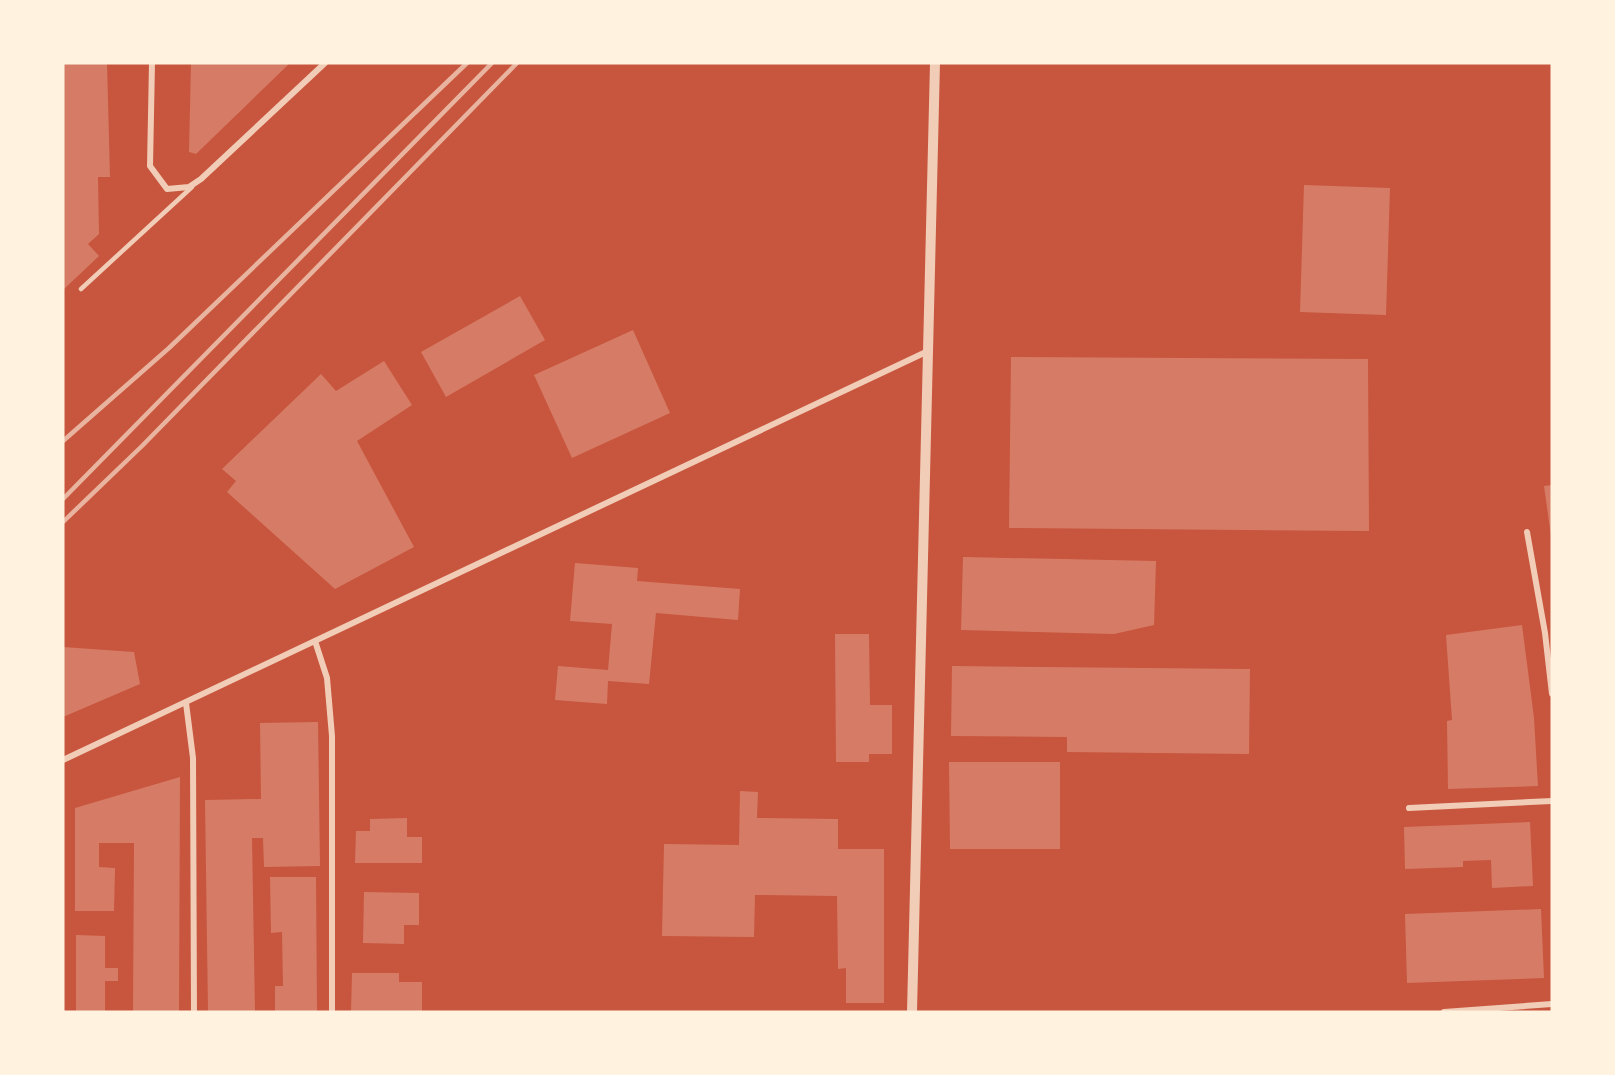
<svg xmlns="http://www.w3.org/2000/svg" width="1615" height="1075" font-family="Rubik,sans-serif">
<style>
.building{fill:#d67c66}
.lines{fill:none;stroke-linecap:round;stroke-linejoin:round}
.service{stroke:#f1ccb7;stroke-width:4.5}
.minor{stroke:#f1ccb7;stroke-width:6}
.tertiary{stroke:#f1ccb7;stroke-width:10}
.rail{stroke:#e9b49f;stroke-width:4.5}
</style>
<rect width="100%" height="100%" fill="#c8553d"/>
<g class="building">
<polygon points="63,63 107,63 110,177 98,177 99,234 88,244 99,256 63,290"/>
<polygon points="191,63 290,63 196,154 189,152"/>
<polygon points="1304,185 1390,188 1386,315 1300,312"/>
<polygon points="520,296 545,340 446,397 421,352"/>
<polygon points="633,330 670,413 572,458 534,375"/>
<polygon points="1011,357 1368,359 1369,531 1009,528"/>
<polygon points="384,361 412,405 357,441 414,547 335,589 227,492 236,481 222,469 321,374 336,391"/>
<polygon points="1552,485 1552,536 1551,536 1544,486"/>
<polygon points="963,557 1156,561 1154,625 1114,634 961,630"/>
<polygon points="575,563 638,568 637,581 740,589 738,620 656,613 649,684 608,681 607,704 555,700 558,666 608,670 612,624 570,621"/>
<polygon points="1522,625 1534,718 1538,786 1448,789 1447,721 1452,720 1446,635"/>
<polygon points="835,634 869,634 870,705 892,705 892,754 869,754 869,762 836,762"/>
<polygon points="63,647 134,652 140,684 63,717"/>
<polygon points="952,666 1250,669 1249,754 1067,752 1067,737 951,736"/>
<polygon points="318,722 320,866 264,867 263,838 252,838 255,1012 208,1012 205,800 261,799 260,723"/>
<polygon points="949,762 1060,762 1060,849 950,849"/>
<polygon points="180,777 179,1012 133,1012 134,843 99,843 99,867 115,868 114,911 75,911 75,808"/>
<polygon points="740,791 758,792 757,818 838,819 838,849 884,849 884,1003 846,1003 846,968 838,969 837,896 755,895 754,937 662,936 664,844 739,845"/>
<polygon points="407,818 407,837 422,837 422,863 355,863 356,831 370,831 370,819"/>
<polygon points="1530,822 1533,886 1492,888 1491,860 1463,861 1463,867 1405,869 1404,827"/>
<polygon points="270,877 316,877 317,1012 275,1012 275,986 283,986 282,932 271,933"/>
<polygon points="364,892 419,893 419,925 404,925 404,944 363,943"/>
<polygon points="1541,909 1544,978 1407,983 1405,914"/>
<polygon points="76,935 105,936 105,968 118,968 118,981 105,981 105,1012 76,1012"/>
<polygon points="352,973 399,973 399,982 422,982 422,1012 351,1012"/>
</g>
<g class="lines">
<polyline class="service" points="81,289 192,187"/>
<g class="minor">
<polyline points="152,63 150,166 167,189 189,187 201,179 325,63"/>
<polyline points="1527,532 1545,633 1552,694"/>
<polyline points="315,641 327,678 332,736 332,1012"/>
<polyline points="186,703 193,758 194,1012"/>
<polyline points="63,760 926,352"/>
<polyline points="1409,808 1552,801"/>
<polyline points="1444,1012 1552,1004"/>
</g>
<polyline class="tertiary" points="912,1012 935,63"/>
<g class="rail">
<polyline points="63,441 169,348 467,63"/>
<polyline points="63,499 492,63"/>
<polyline points="63,522 142,446 517,63"/>
</g>
</g>
<rect width="1615" height="1075" fill="none" stroke="#fff3e0" stroke-width="129"/>
</svg>
